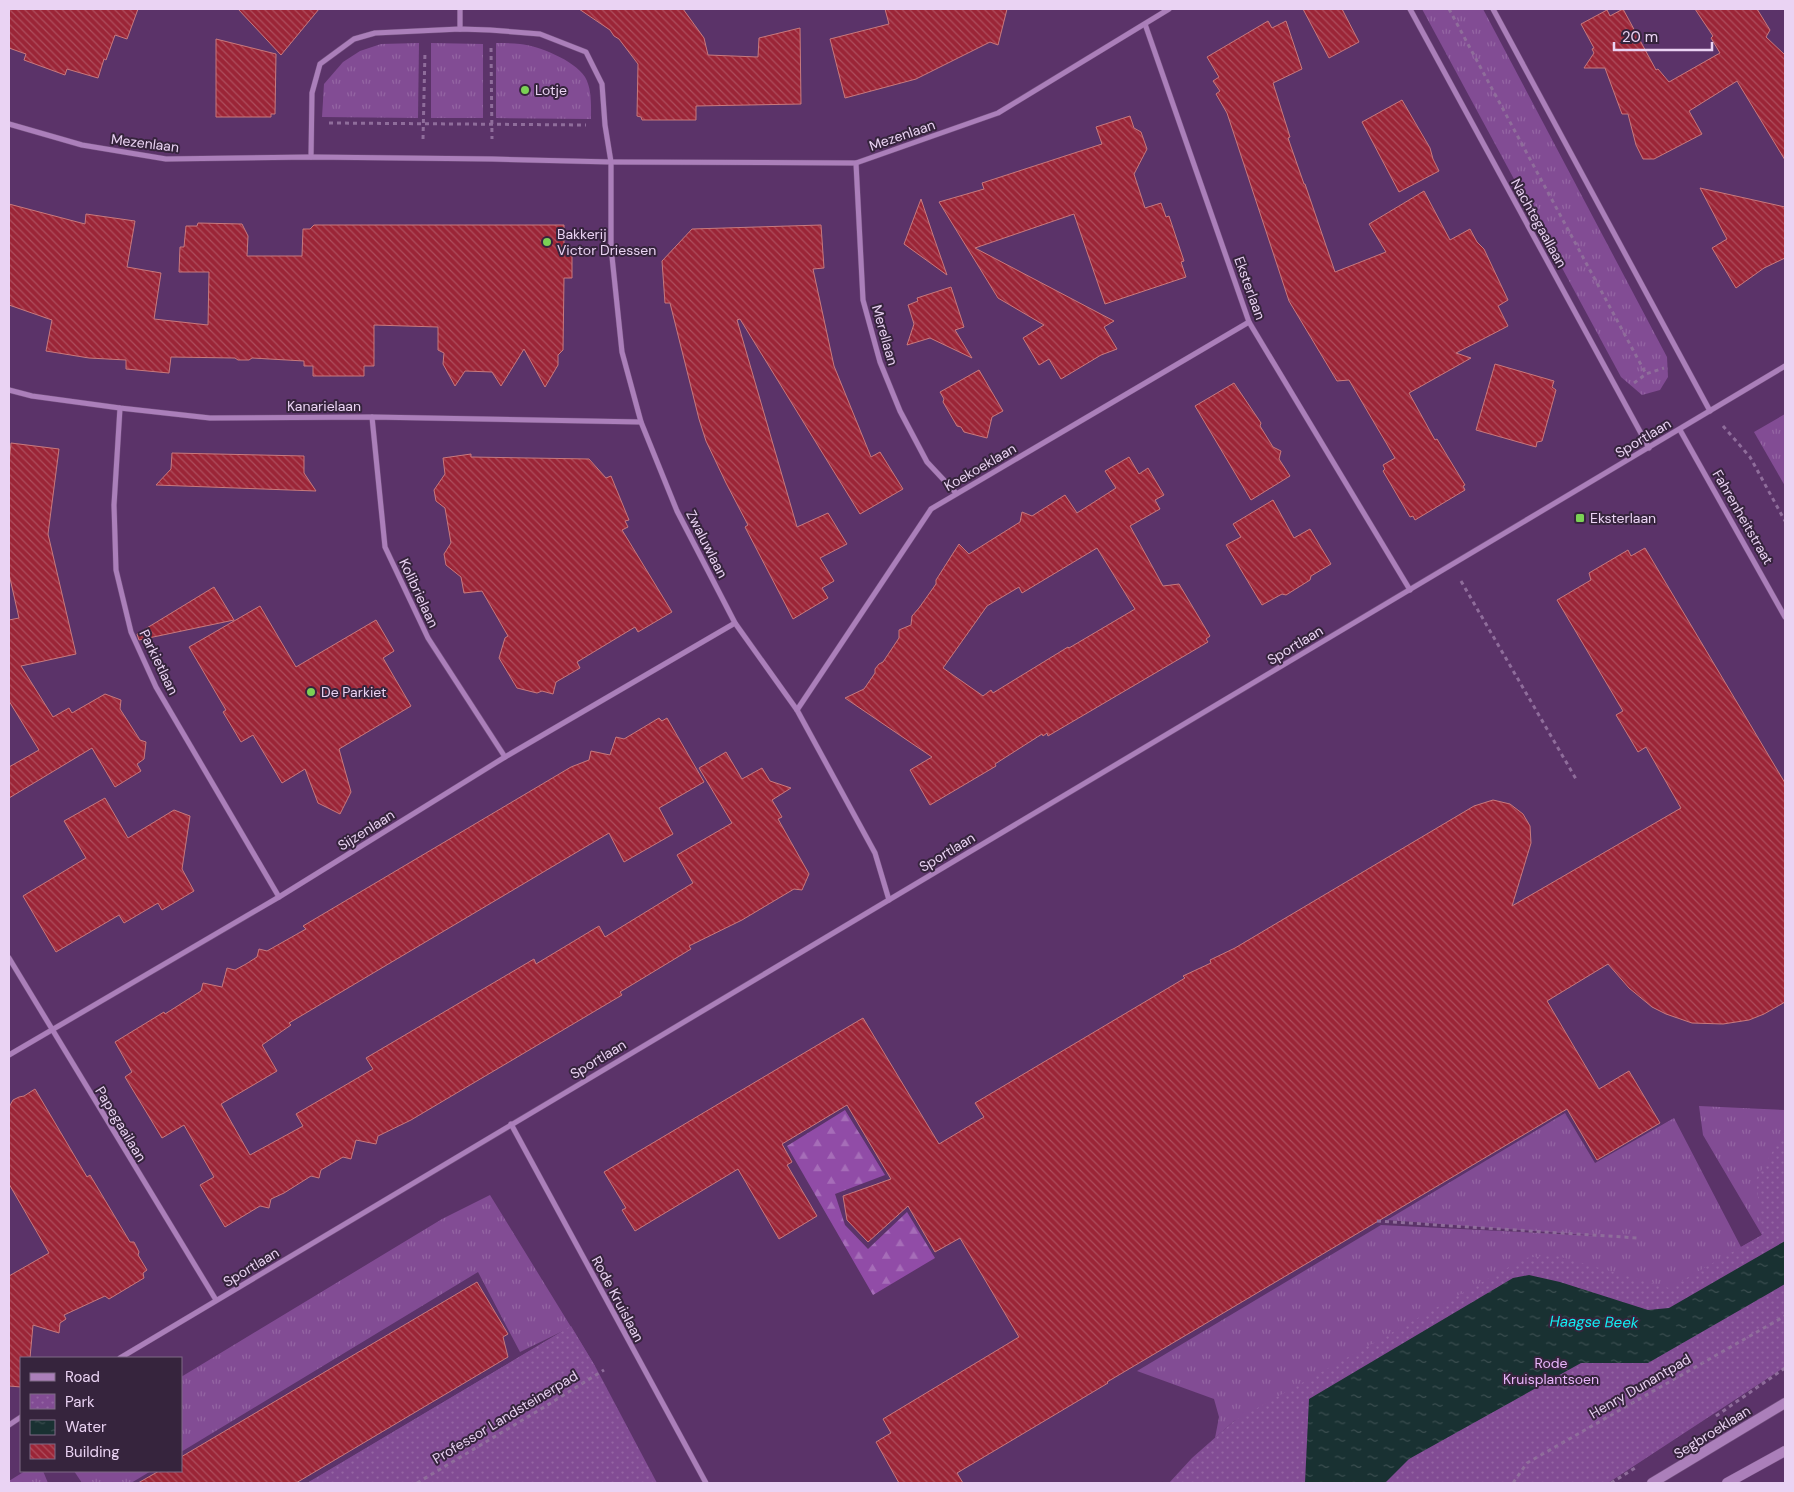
<svg xmlns="http://www.w3.org/2000/svg" width="1794" height="1492" font-family="'DM Sans',sans-serif">
<style>
.grass{fill:url(#grass-tufts)}
.forest{fill:url(#forest-firs)}
.park{fill:url(#park-dots)}
.water{fill:url(#water-ripples)}
.building{fill:url(#building-back-hatch);stroke:#c8797d;fill-rule:evenodd}
.lines{fill:none;stroke-linecap:round;stroke-linejoin:round}
.street-casing{stroke:#73507e;stroke-width:6}
.secondary-casing{stroke:#73507e;stroke-width:11}
.path{stroke:#8f6d9b;stroke-width:3;stroke-dasharray:4 4;stroke-linecap:butt}
.street{stroke:#ab7fba;stroke-width:5}
.secondary{stroke:#ab7fba;stroke-width:10}
.poi-dot{fill:#7bd155;stroke:#36243d;stroke-width:2}
.labels{text-anchor:middle;dominant-baseline:central;stroke-width:4;stroke-linejoin:round;paint-order:stroke}
.poi-label{font-size:14px;fill:#ead3f3;stroke:#36243d;text-anchor:start}
.street-label{font-size:14px;fill:#ead3f3;stroke:#36243d}
.park-label{font-size:14px;fill:#e9b5fb;stroke:#36243d}
.water-label{font-size:15px;font-style:italic;fill:#11f0f5;stroke:#36243d}
</style>
<defs>
<pattern id="grass-tufts" width="24" height="20" patternUnits="userSpaceOnUse" patternTransform="scale(1.25)"><rect width="24" height="20" fill="#824c94"/><path d="M3 7l-1-3M5 7V3M7 7l1-3M15 17l-1-3M17 17v-4M19 17l1-3" fill="none" stroke="#9465a3"/></pattern>
<pattern id="forest-firs" width="22" height="20" patternUnits="userSpaceOnUse" patternTransform="scale(1.25)"><rect width="22" height="20" fill="#914ca7"/><path d="M5 1l3.5 6h-7zM16 11l3.5 6h-7z" fill="#a66db8"/></pattern>
<pattern id="park-dots" width="8" height="8" patternUnits="userSpaceOnUse" patternTransform="scale(1.25)"><rect width="8" height="8" fill="#824c94"/><path d="M2 2h.1M6 6h.1" fill="none" stroke="#9465a3" stroke-width="1.8" stroke-linecap="round"/></pattern>
<pattern id="water-ripples" width="26" height="14" patternUnits="userSpaceOnUse" patternTransform="scale(1.25)"><rect width="26" height="14" fill="#193132"/><path d="M2 4q2-2 4 0t4 0M15 11q2-2 4 0t4 0" fill="none" stroke="#3b4e50"/></pattern>
<pattern id="building-back-hatch" width="6" height="6" patternUnits="userSpaceOnUse" patternTransform="scale(1.25)"><rect width="6" height="6" fill="#9b2537"/><path d="M-1 5l2 2M0 0l6 6M5-1l2 2" fill="none" stroke="#ae4e5e"/></pattern>
</defs>
<rect width="100%" height="100%" fill="#5b3369"/>
<g class="grass">
<polygon points="1422,9 1483,9 1667,357 1668,377 1660,390 1642,395 1621,377"/>
<polygon points="419,43 418,118 322,117 324,84 343,62 360,51 381,44"/>
<polygon points="431,43 483,44 483,118 431,118"/>
<path d="M 496,43 C 504,43 512,43 520,44 C 539,46 574,60 585,77 C 592,89 591,105 591,119 L 496,118 Z"/>
<polygon points="1785,414 1785,486 1754,432"/>
<polygon points="1699,1106 1785,1110 1785,1241 1669,1308 1234,1421 1215,1438 1219,1417 1214,1399 1137,1371 1381,1225 1600,1236 1387,1220 1565,1113 1595,1163 1674,1118 1741,1247 1762,1235 1703,1135"/>
<polygon points="490,1195 595,1366 402,1483 307,1483 563,1331 520,1352 478,1272 181,1452 181,1377 442,1219"/>
<polygon points="25,1471 43,1471 48,1483 9,1483 9,1481"/>
<polygon points="74,1471 151,1471 131,1483 82,1483"/>
</g>
<polygon class="forest" points="845,1110 885,1175 835,1194 845,1225 868,1249 907,1212 935,1258 873,1295 787,1146"/>
<g class="park">
<polygon points="1785,1131 1785,1367 1608,1483 1169,1483 1192,1458 1234,1421 1525,1258 1554,1255 1669,1288 1762,1235 1756,1179"/>
<polygon points="571,1326 595,1366 657,1483 308,1483"/>
</g>
<polygon class="water" points="1785,1241 1785,1284 1648,1363 1581,1363 1409,1459 1385,1483 1305,1483 1309,1399 1513,1278 1529,1275 1560,1282 1648,1310 1669,1308"/>
<g class="building">
<polygon points="9,9 138,9 127,39 115,35 106,60 104,59 98,78 67,69 65,75 24,60 26,54 9,48"/>
<polygon points="238,9 319,9 281,55"/>
<polygon points="579,9 683,9 704,38 708,55 758,57 759,38 800,28 801,104 696,106 696,120 642,120 641,117 637,116 638,64 619,39 614,36 610,30"/>
<polygon points="885,9 1007,9 998,45 990,42 916,79 845,98 830,39 889,24"/>
<polygon points="1303,9 1342,9 1359,42 1329,58"/>
<polygon points="1623,9 1656,70 1658,69 1669,82 1720,53 1711,38 1713,36 1695,9 1757,9 1770,30 1766,37 1785,55 1785,160 1737,81 1689,111 1702,134 1654,159 1643,159 1636,145 1628,114 1622,114 1605,68 1584,68 1594,53 1592,49 1594,48 1581,24 1607,10 1610,16"/>
<polygon points="1268,21 1272,28 1286,21 1302,69 1273,83 1290,137 1288,138 1304,184 1305,184 1335,272 1386,252 1369,224 1424,191 1450,240 1470,229 1477,242 1484,249 1508,300 1498,306 1508,326 1456,353 1471,358 1409,393 1435,440 1437,439 1465,485 1463,486 1465,490 1415,520 1413,516 1410,517 1383,471 1385,469 1383,465 1395,458 1349,380 1337,381 1289,301 1227,113 1216,94 1220,91 1213,81 1219,77 1207,57"/>
<polygon points="216,39 276,54 275,114 271,114 271,117 216,117"/>
<polygon points="1402,100 1430,148 1433,159 1439,171 1399,192 1362,122"/>
<polygon points="1130,116 1134,128 1141,132 1147,149 1134,174 1145,208 1161,203 1166,217 1169,216 1184,261 1181,262 1186,277 1105,304 1074,214 975,248 1114,321 1104,327 1117,349 1101,355 1061,379 1049,359 1039,365 1023,338 1044,325 998,298 939,202 984,189 982,183 1102,144 1096,127"/>
<polygon points="1700,188 1785,207 1785,258 1764,268 1736,288 1712,248 1727,239"/>
<polygon points="921,199 933,235 947,275 904,244"/>
<polygon points="9,204 85,224 86,214 135,221 127,267 161,273 154,319 208,325 209,272 179,272 180,247 184,247 186,226 197,226 198,223 242,224 248,236 247,256 302,256 303,229 310,229 314,225 564,225 564,248 572,248 572,278 564,278 563,350 558,355 558,365 545,387 524,349 501,386 492,372 465,371 455,386 443,364 444,353 438,350 438,327 374,325 374,366 364,366 364,376 313,376 313,366 304,366 304,361 252,358 249,360 238,360 235,358 171,357 169,373 126,369 126,360 89,358 46,351 52,320 9,305"/>
<polygon points="821,225 824,268 813,269 834,366 871,457 880,452 903,489 860,514 740,319 737,320 797,527 828,513 847,544 820,558 834,581 822,588 828,598 793,619 745,527 748,525 726,483 706,441 699,419 670,303 665,303 662,261 692,229"/>
<polygon points="951,287 964,327 955,330 972,358 930,338 907,345 914,324 908,305 918,301 917,298"/>
<polygon points="1495,364 1554,381 1552,387 1556,390 1542,441 1537,442 1536,447 1476,430"/>
<polygon points="979,370 1003,411 992,417 987,438 964,432 961,427 957,426 943,402 944,399 940,392"/>
<polygon points="1234,383 1261,423 1260,426 1273,447 1281,451 1279,459 1290,476 1251,500 1195,406"/>
<polygon points="11,443 59,449 48,534 76,654 21,666 53,717 69,708 72,713 105,694 121,700 120,709 140,740 146,742 144,759 137,764 141,771 115,787 92,748 9,798 9,767 39,750 9,701 9,620 19,618 9,574 9,462"/>
<polygon points="172,453 304,456 304,473 316,491 156,485 171,469"/>
<polygon points="471,454 471,457 589,459 606,478 611,476 629,520 625,521 628,527 622,530 672,612 638,632 635,627 577,662 580,668 556,682 553,694 542,691 537,693 517,688 499,658 505,638 508,636 482,591 464,593 461,577 446,565 444,554 451,543 445,508 436,501 434,490 445,474 443,458"/>
<path d="M 1129,457 L 1139,474 L 1148,468 L 1164,495 L 1155,500 L 1160,509 L 1130,526 L 1163,586 L 1179,584 L 1210,636 L 1206,639 L 1208,642 L 1048,736 L 1047,733 L 1043,736 L 1042,734 L 995,764 L 996,766 L 930,805 L 910,770 L 932,757 L 845,698 L 864,689 L 875,673 L 875,669 L 879,664 L 883,662 L 899,638 L 899,630 L 911,625 L 912,616 L 919,608 L 936,584 L 936,580 L 959,544 L 969,554 L 1020,522 L 1022,512 L 1032,516 L 1065,495 L 1077,513 L 1116,488 L 1105,471 ZM 1097,548 L 1135,609 L 1069,648 L 1068,647 L 993,693 L 991,690 L 983,696 L 943,668 L 987,606 L 1019,587 L 1022,593 Z"/>
<polygon points="1273,500 1294,538 1310,529 1331,564 1311,576 1310,580 1286,595 1282,594 1262,605 1226,545 1241,537 1233,524"/>
<polygon points="1645,548 1785,783 1785,1002 1764,1014 1749,1020 1723,1024 1692,1023 1666,1014 1652,1007 1629,988 1608,964 1547,1001 1599,1089 1629,1071 1660,1123 1597,1160 1567,1109 1107,1382 1108,1383 957,1473 963,1483 899,1483 876,1442 891,1433 883,1419 1019,1337 960,1238 935,1252 908,1206 868,1242 847,1220 843,1196 891,1179 847,1105 782,1144 792,1162 787,1165 817,1216 779,1239 738,1169 635,1231 622,1210 626,1208 604,1172 863,1018 939,1144 984,1117 975,1103 1185,978 1183,976 1211,963 1210,960 1235,948 1474,806 1493,800 1510,804 1523,814 1530,826 1531,843 1512,906 1681,808 1646,747 1638,752 1616,715 1623,711 1557,600 1591,580 1589,573 1628,550 1631,556"/>
<polygon points="214,587 234,620 139,640 137,634"/>
<polygon points="260,606 296,667 376,620 394,651 383,658 411,706 339,749 351,792 340,814 318,803 305,769 282,783 253,735 241,742 223,712 226,710 189,647"/>
<polygon points="659,718 662,721 667,718 704,782 659,808 673,834 624,862 609,833 289,1023 291,1025 262,1045 277,1071 221,1104 250,1155 303,1126 296,1114 373,1069 366,1058 534,959 536,964 599,926 605,937 693,883 677,855 732,823 699,768 726,752 742,779 762,768 770,781 791,788 772,800 782,817 778,819 809,874 802,890 794,889 742,920 689,946 691,949 620,992 622,995 411,1120 378,1136 376,1144 356,1140 351,1159 343,1157 321,1170 319,1178 311,1176 284,1193 271,1199 269,1208 260,1206 225,1227 200,1185 214,1177 184,1125 162,1138 125,1077 132,1072 115,1042 164,1012 165,1014 201,991 203,983 222,987 227,968 235,970 246,964 257,957 259,949 267,951 306,929 303,926 571,767 589,760 591,751 610,755 616,737 624,739"/>
<polygon points="105,798 128,838 174,810 190,816 182,869 194,891 162,910 158,903 124,923 119,915 56,952 23,896 86,858 64,821"/>
<polygon points="35,1089 87,1177 90,1175 130,1242 134,1242 139,1252 138,1255 147,1270 143,1273 144,1278 109,1299 105,1296 64,1315 66,1319 60,1323 59,1333 33,1325 30,1358 21,1358 21,1387 9,1386 9,1276 49,1253 9,1184 9,1107 13,1100 19,1097 24,1096"/>
<polygon points="477,1282 508,1334 503,1337 508,1357 296,1483 138,1483 159,1471 181,1471 181,1457"/>
</g>
<g class="lines">
<defs>
<g id="street">
<polyline points="460,9 460,29"/>
<polyline points="1410,9 1649,448"/>
<polyline points="1493,9 1710,411"/>
<polyline points="1145,24 1249,322 1410,590"/>
<polyline points="9,124 82,145 166,159 311,157 492,159 611,162 856,163 998,113 1169,9"/>
<polyline points="311,157 312,93 320,64 354,39 375,33 460,29 490,30 540,34 586,52 602,84 605,125 611,162 611,247 622,352 641,422 677,511 735,623 797,710 875,853 889,900"/>
<polyline points="856,163 863,300 880,362 900,411 927,462 956,493"/>
<polyline points="9,390 32,396 120,408 210,418 372,417 641,422"/>
<polyline points="120,408 114,505 116,570 131,632 156,687 279,897"/>
<polyline points="372,417 385,547 428,638 505,757"/>
<polyline points="1680,430 1785,617"/>
<polyline points="797,710 931,509 1249,322"/>
<polyline points="9,958 216,1300"/>
<polyline points="9,1055 279,897 505,757 735,623"/>
<polyline points="511,1124 706,1483"/>
<polyline points="120,1358 1785,366"/>
<polyline points="9,1425 21,1417"/>
</g>
<g id="secondary">
<polyline points="1652,1483 1785,1403"/>
<polyline points="1727,1483 1785,1451"/>
</g>
</defs>
<use href="#street" class="street-casing"/>
<use href="#secondary" class="secondary-casing"/>
<g class="path">
<polyline points="1449,9 1646,374"/>
<polyline points="491,48 492,139"/>
<polyline points="329,123 586,125"/>
<polyline points="423,139 425,51"/>
<polyline points="1634,383 1646,374 1664,368"/>
<polyline points="1723,426 1750,457 1785,521"/>
<polyline points="1461,581 1576,779"/>
<polyline points="1377,1221 1638,1238"/>
<polyline points="1716,1416 1785,1368"/>
<polyline points="417,1483 541,1409 604,1370"/>
<polyline points="1513,1483 1527,1463 1785,1316"/>
<polyline points="1611,1483 1635,1468"/>
</g>
<use href="#street" class="street"/>
<use href="#secondary" class="secondary"/>
</g>
<g class="poi-dot">
<circle cx="525" cy="90" r="5"/>
<circle cx="547" cy="242" r="5"/>
<rect x="1575" y="513" width="10" height="10" rx="2.5"/>
<circle cx="311" cy="692" r="5"/>
</g>
<g class="labels">
<g class="poi-label">
<text x="535" y="90">Lotje</text>
<text x="557" y="234">Bakkerij<tspan x="557" dy="16">Victor Driessen</tspan></text>
<text x="1590" y="518">Eksterlaan</text>
<text x="321" y="692">De Parkiet</text>
</g>
<g class="street-label">
<text transform="translate(902 135) rotate(-19)">Mezenlaan</text>
<text transform="translate(145 143) rotate(7)">Mezenlaan</text>
<text transform="translate(1539 223) rotate(61)">Nachtegaallaan</text>
<text transform="translate(1250 288) rotate(70)">Eksterlaan</text>
<text transform="translate(885 335) rotate(74)">Merellaan</text>
<text x="324" y="406">Kanarielaan</text>
<text transform="translate(1643 438) rotate(-31)">Sportlaan</text>
<text transform="translate(980 467) rotate(-30)">Koekoeklaan</text>
<text transform="translate(1743 517) rotate(60)">Fahrenheitstraat</text>
<text transform="translate(707 544) rotate(63)">Zwaluwlaan</text>
<text transform="translate(419 593) rotate(65)">Kolibrielaan</text>
<text transform="translate(1295 645) rotate(-31)">Sportlaan</text>
<text transform="translate(159 662) rotate(64)">Parkietlaan</text>
<text transform="translate(366 830) rotate(-32)">Sijzenlaan</text>
<text transform="translate(947 852) rotate(-31)">Sportlaan</text>
<text transform="translate(598 1059) rotate(-31)">Sportlaan</text>
<text transform="translate(121 1124) rotate(59)">Papegaailaan</text>
<text transform="translate(251 1267) rotate(-31)">Sportlaan</text>
<text transform="translate(618 1299) rotate(62)">Rode Kruislaan</text>
<text transform="translate(1640 1386) rotate(-30)">Henry Dunantpad</text>
<text transform="translate(505 1417) rotate(-31)">Professor Landsteinerpad</text>
<text transform="translate(1712 1432) rotate(-32)">Segbroeklaan</text>
</g>
<g class="park-label">
<text x="1551" y="1363">Rode<tspan x="1551" dy="16">Kruisplantsoen</tspan></text>
</g>
<g class="water-label">
<text transform="translate(1594 1322) rotate(1)">Haagse Beek</text>
</g>
</g>
<rect width="1794" height="1492" fill="none" stroke="#ead3f3" stroke-width="20"/>
<rect x="20" y="1357" width="162" height="115" fill="#36243d" stroke="#7e6a86"/>
<rect x="30" y="1373" width="25" height="8" fill="#ab7fba" stroke="#7e6a86"/>
<text x="65" y="1382" font-size="15" fill="#ead3f3">Road</text>
<rect x="30" y="1394" width="25" height="15" fill="url(#park-dots)" stroke="#7e6a86"/>
<text x="65" y="1407" font-size="15" fill="#ead3f3">Park</text>
<rect x="30" y="1420" width="25" height="15" fill="url(#water-ripples)" stroke="#7e6a86"/>
<text x="65" y="1432" font-size="15" fill="#ead3f3">Water</text>
<rect x="30" y="1444" width="25" height="15" fill="url(#building-back-hatch)" stroke="#7e6a86"/>
<text x="65" y="1457" font-size="15" fill="#ead3f3">Building</text>
<path d="M1614 42v8h98v-8" fill="none" stroke="#ead3f3" stroke-width="2.5"/>
<text x="1622" y="42" font-size="15" fill="#ead3f3" stroke="#36243d" stroke-width="4" paint-order="stroke">20 m</text>
</svg>
